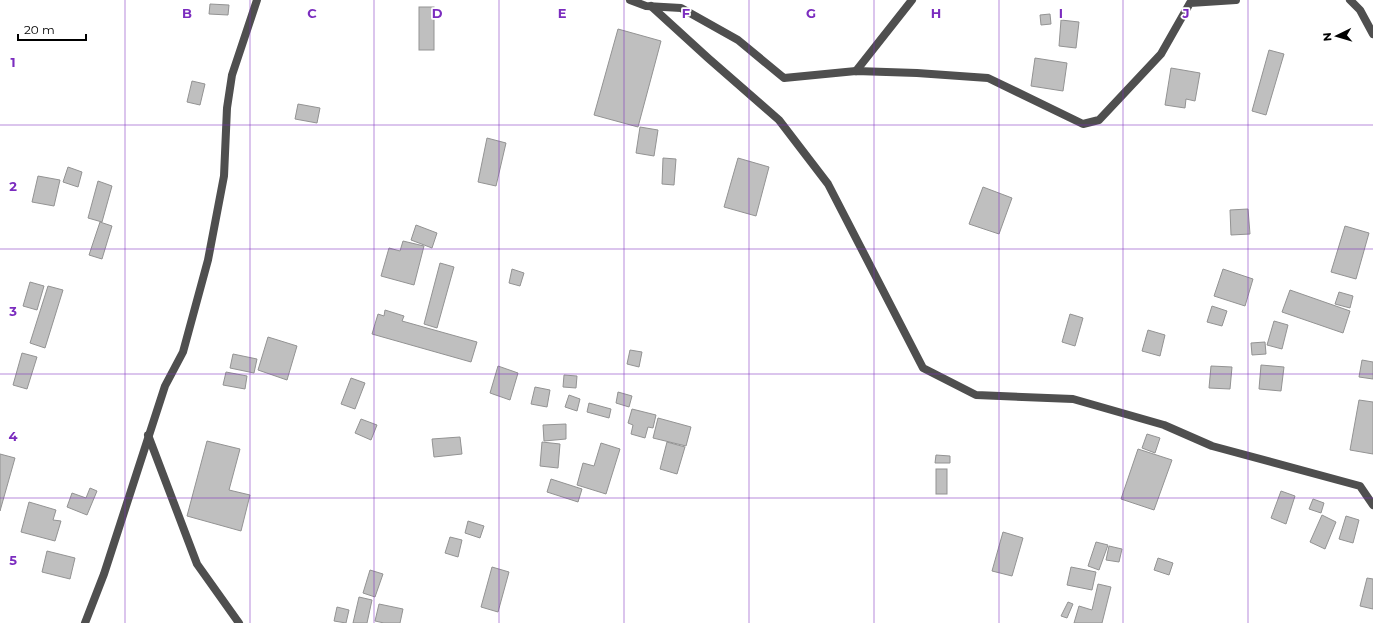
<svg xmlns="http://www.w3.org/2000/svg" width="1373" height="623" font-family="Montserrat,sans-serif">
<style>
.building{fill:#bfbfbf;stroke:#939393}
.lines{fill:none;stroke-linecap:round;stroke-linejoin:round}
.street{stroke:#4f4f4f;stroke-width:8}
.grid{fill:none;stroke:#7b2cbf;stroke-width:1;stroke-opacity:0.55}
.grid-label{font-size:13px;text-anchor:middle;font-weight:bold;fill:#7b2cbf;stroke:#fff;stroke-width:3.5;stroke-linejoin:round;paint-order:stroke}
</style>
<rect width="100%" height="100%" fill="#fff"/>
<g class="building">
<polygon points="210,4 229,5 228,15 209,14"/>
<rect x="419" y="7" width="15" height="43"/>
<polygon points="1050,14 1051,24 1041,25 1040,15"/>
<polygon points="1061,20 1079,22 1076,48 1059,46"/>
<polygon points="618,29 661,41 638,127 594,115"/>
<polygon points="1269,50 1284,54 1266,115 1252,111"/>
<polygon points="1035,58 1067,63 1063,91 1031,86"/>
<polygon points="1171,68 1200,73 1195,101 1186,99 1185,108 1165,105"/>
<polygon points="192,81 205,84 200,105 187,102"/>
<polygon points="298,104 320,108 317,123 295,119"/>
<polygon points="640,127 658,130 654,156 636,153"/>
<polygon points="487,138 506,143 496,186 478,182"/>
<polygon points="663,158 676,159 674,185 662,184"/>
<polygon points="738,158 769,167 756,216 724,207"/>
<polygon points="68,167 82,172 78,187 63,182"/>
<polygon points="38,176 60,180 54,206 32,202"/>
<polygon points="98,181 112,186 102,222 88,218"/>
<polygon points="983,187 1012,198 999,234 969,224"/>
<polygon points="1248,209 1250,234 1231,235 1230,210"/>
<polygon points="100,222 112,226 102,259 89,255"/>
<polygon points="416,225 437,233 432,248 411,240"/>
<polygon points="1345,226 1369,233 1356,279 1331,272"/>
<polygon points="403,241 424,246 414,285 381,276 389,248 400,251"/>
<polygon points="440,263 454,267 437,328 424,324"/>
<polygon points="512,269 524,273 520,286 509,283"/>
<polygon points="1223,269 1253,279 1245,306 1214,296"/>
<polygon points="30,282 44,286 37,310 23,306"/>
<polygon points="48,286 63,290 45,348 30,343"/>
<polygon points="1290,290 1350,311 1343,333 1282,312"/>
<polygon points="1339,292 1353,296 1350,308 1335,304"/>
<polygon points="1212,306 1227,311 1222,326 1207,322"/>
<polygon points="385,310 404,316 402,321 477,342 471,362 372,334 378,314 384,316"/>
<polygon points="1070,314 1083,318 1075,346 1062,342"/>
<polygon points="1274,321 1288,325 1282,349 1267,345"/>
<polygon points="1148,330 1165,335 1160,356 1142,351"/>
<polygon points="268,337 297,346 287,380 258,370"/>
<polygon points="1265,342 1266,354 1252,355 1251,343"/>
<polygon points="630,350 642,352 639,367 627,364"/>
<polygon points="22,353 37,357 27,389 13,385"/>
<polygon points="233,354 257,359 254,373 230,368"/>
<polygon points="1362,360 1373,362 1373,379 1359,377"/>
<polygon points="1261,365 1284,367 1281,391 1259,389"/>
<polygon points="498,366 518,373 510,400 490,393"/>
<polygon points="1211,366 1232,367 1230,389 1209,388"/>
<polygon points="226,372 247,376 245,389 223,385"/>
<polygon points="564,375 577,376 576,388 563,387"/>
<polygon points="351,378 365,383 355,409 341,404"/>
<polygon points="535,387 550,390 547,407 531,404"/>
<polygon points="618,392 632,396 629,407 616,403"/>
<polygon points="569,395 580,399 577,411 565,407"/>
<polygon points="1359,400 1373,402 1373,454 1350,450"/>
<polygon points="589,403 611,409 609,418 587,412"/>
<polygon points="632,409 656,415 653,428 648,427 645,438 631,434 633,425 628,423"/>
<polygon points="658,418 691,427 686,446 653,438"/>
<polygon points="361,419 377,425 371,440 355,433"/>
<polygon points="566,424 566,439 544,441 543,425"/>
<polygon points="1147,434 1160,438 1155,453 1142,448"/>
<polygon points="460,437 462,454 434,457 432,439"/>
<polygon points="207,441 240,449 229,490 250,495 241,531 187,516"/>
<polygon points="542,442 560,444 558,468 540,466"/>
<polygon points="667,442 685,447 677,474 660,469"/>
<polygon points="601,443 620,449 606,494 577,485 583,463 594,466"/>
<polygon points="1138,449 1172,460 1154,510 1121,499"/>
<polygon points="0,454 15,458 0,511"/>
<polygon points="936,455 950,456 950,463 935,463"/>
<rect x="936" y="469" width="11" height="25"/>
<polygon points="551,479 582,489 578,502 547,492"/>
<polygon points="90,488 97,491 87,515 67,507 72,493 86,498"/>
<polygon points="1281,491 1295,496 1286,524 1271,518"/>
<polygon points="1313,499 1324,503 1321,513 1309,509"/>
<polygon points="29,502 56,510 53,520 61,521 55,541 21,532"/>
<polygon points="1322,515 1336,522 1325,549 1310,542"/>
<polygon points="1346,516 1359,520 1353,543 1339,539"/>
<polygon points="468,521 484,526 480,538 465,533"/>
<polygon points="1003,532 1023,538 1012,576 992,571"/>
<polygon points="450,537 462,540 458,557 445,553"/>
<polygon points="1096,542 1108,545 1099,570 1088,566"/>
<polygon points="1109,546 1122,549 1119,562 1106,560"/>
<polygon points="47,551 75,558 70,579 42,572"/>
<polygon points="1158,558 1173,563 1169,575 1154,570"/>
<polygon points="492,567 509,572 498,612 481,607"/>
<polygon points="1071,567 1096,572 1092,590 1067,585"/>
<polygon points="370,570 383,574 375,597 363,593"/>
<polygon points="1367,578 1373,579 1373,609 1360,606"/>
<polygon points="1098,584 1111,587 1102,623 1074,623 1079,606 1092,610"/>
<polygon points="359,597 372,600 367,623 353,623"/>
<polygon points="1068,602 1073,604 1067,618 1061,616"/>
<polygon points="379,604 403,609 400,623 384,623 375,621"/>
<polygon points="337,607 349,610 346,623 334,621"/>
</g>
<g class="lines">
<g class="street">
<polyline points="630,0 646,6 681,8 738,40 784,78 856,71 917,73 988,78 1083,124 1099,120 1161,54 1190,3 1236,0"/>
<polyline points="1350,0 1360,10 1373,34"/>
<polyline points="651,6 708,58 779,120 828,184 923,368 976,395 1073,399 1164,425 1212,446 1360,486 1373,505"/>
<polyline points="856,71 912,0"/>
<polyline points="148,435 197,564 239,623"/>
<polyline points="85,623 104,574 165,386 183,352 208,260 224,176 227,108 232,75 257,0"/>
</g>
</g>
<path class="grid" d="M 125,0 L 125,623M 250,0 L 250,623M 374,0 L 374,623M 499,0 L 499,623M 624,0 L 624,623M 749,0 L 749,623M 874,0 L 874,623M 999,0 L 999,623M 1123,0 L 1123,623M 1248,0 L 1248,623M 0,125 L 1373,125M 0,249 L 1373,249M 0,374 L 1373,374M 0,498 L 1373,498"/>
<g class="grid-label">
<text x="187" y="18">B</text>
<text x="312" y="18">C</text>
<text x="437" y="18">D</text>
<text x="562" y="18">E</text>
<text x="686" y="18">F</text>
<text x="811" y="18">G</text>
<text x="936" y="18">H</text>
<text x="1061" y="18">I</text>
<text x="1186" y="18">J</text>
<text x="13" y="67">1</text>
<text x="13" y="191">2</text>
<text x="13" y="316">3</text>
<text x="13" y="441">4</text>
<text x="13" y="565">5</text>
</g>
<g transform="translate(1337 36) rotate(265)" stroke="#ffffff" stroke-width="3" paint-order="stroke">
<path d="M0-3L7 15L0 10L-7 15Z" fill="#000000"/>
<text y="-6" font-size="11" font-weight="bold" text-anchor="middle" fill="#000000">N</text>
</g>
<path d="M18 34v6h68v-6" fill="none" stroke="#000000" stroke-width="2"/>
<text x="24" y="34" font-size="12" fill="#000000" stroke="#ffffff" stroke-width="3" paint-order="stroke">20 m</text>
</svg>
